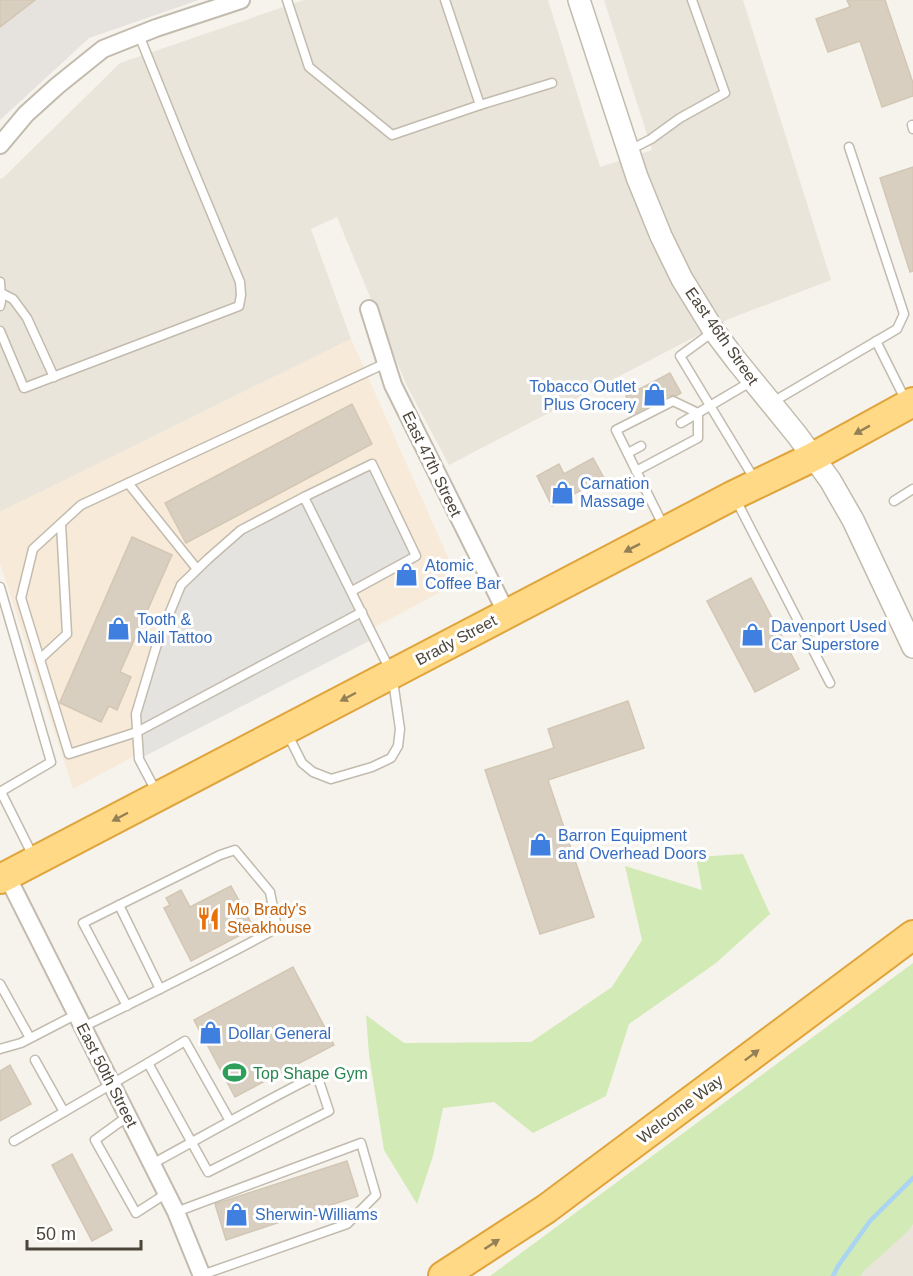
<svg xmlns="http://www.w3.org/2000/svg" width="913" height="1276" font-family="Arial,sans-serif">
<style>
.residential{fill:#eae5da}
.commercial{fill:#f7ead8}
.industrial{fill:#e6e2dd}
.green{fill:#d2eab5}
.parking{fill:#e5e3e0}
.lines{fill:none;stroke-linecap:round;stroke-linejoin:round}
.stream{stroke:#a9d4f2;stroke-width:4.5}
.building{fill:#d8cfc1;stroke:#d3c7b4;stroke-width:1.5}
.service-casing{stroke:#c2bbae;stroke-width:11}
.minor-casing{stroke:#c2bbae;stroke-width:20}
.tertiary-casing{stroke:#c2bbae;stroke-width:24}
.trunk-casing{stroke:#e0a43c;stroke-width:32}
.service{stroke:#fff;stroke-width:8}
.minor{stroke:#fff;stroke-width:16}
.tertiary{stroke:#fff;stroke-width:21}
.trunk{stroke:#ffd985;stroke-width:28}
.oneway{fill:#938057}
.labels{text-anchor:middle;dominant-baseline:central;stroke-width:6;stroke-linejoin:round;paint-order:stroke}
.street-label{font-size:16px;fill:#4b4439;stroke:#fff}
.shop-label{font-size:16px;fill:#366cbe;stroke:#fff;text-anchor:start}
.food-label{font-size:16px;fill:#c56008;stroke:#fff;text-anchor:start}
.leisure-label{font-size:16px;fill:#27864d;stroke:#fff;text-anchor:start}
</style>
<rect width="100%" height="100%" fill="#f6f3ec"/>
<g class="residential">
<polygon points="304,0 548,0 600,167 652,150 604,0 743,0 831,280 729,319 449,465 406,384 337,217 311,229 351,339 0,512 0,179 3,178 120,63"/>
<polygon points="913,1149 913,1276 811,1276"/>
</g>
<polygon class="commercial" points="351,339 459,582 73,789 0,563 0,512"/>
<polygon class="industrial" points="0,0 199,0 89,38 0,120"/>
<g class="green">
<polygon points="743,854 770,914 716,963 629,1024 606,1096 533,1133 494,1102 443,1108 433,1156 417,1204 384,1150 369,1055 366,1015 404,1043 531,1042 612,987 642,940 625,866 702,890 696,857"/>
<polygon points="913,963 913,1224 908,1231 864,1271 860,1276 490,1276"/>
</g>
<polygon class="parking" points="372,464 416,556 352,591 375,638 139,759 136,714 181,585 241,530"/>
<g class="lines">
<polyline class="stream" points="833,1276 838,1266 870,1221 913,1178"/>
</g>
<g class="building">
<polygon points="0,0 35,0 0,27"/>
<polygon points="847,0 885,0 913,83 913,96 882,107 860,41 828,52 816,19 850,7"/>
<polygon points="913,167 913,271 910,272 880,178"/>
<polygon points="670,373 681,393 676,396 670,395 635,413 626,396"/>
<polygon points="352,404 372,444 186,543 165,503"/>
<polygon points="593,458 604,478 552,506 537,476 559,464 564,474"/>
<polygon points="132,537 172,555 120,672 131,677 117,710 109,706 101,722 60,703 60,702"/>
<polygon points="751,578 799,669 755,692 707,601"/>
<polygon points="628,701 644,748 548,780 594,917 540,934 485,770 554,748 548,729"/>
<polygon points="231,886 254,928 191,961 164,908 170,905 166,898 181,890 190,907"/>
<polygon points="293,967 334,1045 235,1097 194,1020"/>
<polygon points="10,1065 31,1104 0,1121 0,1071"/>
<polygon points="72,1154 112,1230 92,1241 52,1165"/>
<polygon points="347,1161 358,1196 226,1240 215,1204"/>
</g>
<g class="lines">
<defs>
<g id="service">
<polyline points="287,0 309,67 392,135 480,105"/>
<polyline points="445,0 480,105 552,83"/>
<polyline points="912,125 913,129"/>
<polyline points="630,150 651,139 680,118 725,93 692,0"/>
<polyline points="0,282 1,301 0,306"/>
<polyline points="1,293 13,299 27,318 54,377"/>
<polyline points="0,331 24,388 239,306 241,295 240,282 186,152 139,35"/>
<polyline points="714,331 680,356 755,480"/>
<polyline points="876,341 906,401"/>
<polyline points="771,403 897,329 904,314 849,147"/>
<polyline points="681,423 752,381"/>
<polyline points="628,453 641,446"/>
<polyline points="636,471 698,438 698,413 673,401 616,430 664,527"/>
<polyline points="128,483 197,569"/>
<polyline points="304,497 372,464 416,556 352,591"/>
<polyline points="735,498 830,683"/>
<polyline points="894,501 913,489"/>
<polyline points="0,587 51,762 0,792"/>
<polyline points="362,612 137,732 69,754 21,598 33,549 81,505 386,363"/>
<polyline points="40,659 67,634 61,524"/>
<polyline points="1,792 33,856"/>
<polyline points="157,793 139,759 136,714 157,644 181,585 208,559 241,530 304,497 392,674 400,729 398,746 391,758 372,767 331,779 313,772 302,763 287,733"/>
<polyline points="119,905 160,989"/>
<polyline points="0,984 30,1038"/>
<path d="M 83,1027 C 148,995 214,963 277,928 L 270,892 L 235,850 L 220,855 L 83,923 L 127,1006"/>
<polyline points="0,1049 21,1043 77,1014"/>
<polyline points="35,1060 64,1112"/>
<polyline points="128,1116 95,1140 136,1213 167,1193"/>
<polyline points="14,1141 148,1063"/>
<path d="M 152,1164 C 207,1134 261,1103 317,1075 L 329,1111 L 208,1172 L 148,1063 L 185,1041 L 230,1121"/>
<polyline points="176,1212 361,1143 376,1195 347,1224 199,1276"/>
</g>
<g id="minor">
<polyline points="0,145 26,114 57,86 103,49 156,28 241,0"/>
<polyline points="369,309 393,385 507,614"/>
<polyline points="7,876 176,1212 202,1276"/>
</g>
<polyline id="tertiary" points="579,0 637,177 661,236 682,279 714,331 736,360 797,435 830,480 853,520 913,647"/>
<g id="trunk">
<polyline points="0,879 734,495 813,457 913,402"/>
<polyline points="443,1276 546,1209 913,935"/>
</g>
</defs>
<use href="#service" class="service-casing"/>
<use href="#minor" class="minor-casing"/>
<use href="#tertiary" class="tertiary-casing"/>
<use href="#trunk" class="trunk-casing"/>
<use href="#service" class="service"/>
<use href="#minor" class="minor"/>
<use href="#tertiary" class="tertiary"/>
<use href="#trunk" class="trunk"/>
</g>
<defs><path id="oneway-solid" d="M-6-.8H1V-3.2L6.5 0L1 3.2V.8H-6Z" transform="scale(1.5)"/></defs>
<g class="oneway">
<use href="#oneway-solid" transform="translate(862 430) rotate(151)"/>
<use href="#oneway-solid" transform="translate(632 548) rotate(153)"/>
<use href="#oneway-solid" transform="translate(348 697) rotate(152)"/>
<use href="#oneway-solid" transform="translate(120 817) rotate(152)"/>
<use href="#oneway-solid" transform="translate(752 1055) rotate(-37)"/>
<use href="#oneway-solid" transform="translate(492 1244) rotate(-33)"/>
</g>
<defs>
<symbol id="shop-bare" viewBox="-9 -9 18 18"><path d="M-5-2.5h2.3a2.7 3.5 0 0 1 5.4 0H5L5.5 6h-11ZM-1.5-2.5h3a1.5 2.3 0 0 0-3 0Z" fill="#3f7fe0" stroke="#fff" stroke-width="2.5" paint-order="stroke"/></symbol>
<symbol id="restaurant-bare" viewBox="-9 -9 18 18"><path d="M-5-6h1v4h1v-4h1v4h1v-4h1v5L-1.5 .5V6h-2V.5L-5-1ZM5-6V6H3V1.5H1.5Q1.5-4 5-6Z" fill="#e8710a" stroke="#fff" stroke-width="2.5" paint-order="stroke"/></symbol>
<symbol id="stadium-bare" viewBox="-9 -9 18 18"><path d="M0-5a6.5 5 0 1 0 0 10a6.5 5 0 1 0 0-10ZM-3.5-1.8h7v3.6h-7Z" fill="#2e9e5b" stroke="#fff" stroke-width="2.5" paint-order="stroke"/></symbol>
</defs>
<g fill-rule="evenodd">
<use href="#shop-bare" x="638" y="378" width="33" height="33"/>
<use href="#shop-bare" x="546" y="476" width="33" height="33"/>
<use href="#shop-bare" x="390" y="558" width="33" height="33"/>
<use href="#shop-bare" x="102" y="612" width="33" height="33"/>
<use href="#shop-bare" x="736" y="618" width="33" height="33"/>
<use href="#shop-bare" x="524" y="828" width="33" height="33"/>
<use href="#restaurant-bare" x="192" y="902" width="33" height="33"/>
<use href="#shop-bare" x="194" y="1016" width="33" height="33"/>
<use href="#stadium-bare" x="218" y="1056" width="33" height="33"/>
<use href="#shop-bare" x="220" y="1198" width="33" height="33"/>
</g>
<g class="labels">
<g class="street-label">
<text transform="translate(722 336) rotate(55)">East 46th Street</text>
<text transform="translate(432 464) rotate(64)">East 47th Street</text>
<text transform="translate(456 640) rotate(-28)">Brady Street</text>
<text transform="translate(107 1075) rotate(63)">East 50th Street</text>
<text transform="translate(680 1109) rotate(-37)">Welcome Way</text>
</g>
<g class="shop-label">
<text x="636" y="386" text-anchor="end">Tobacco Outlet<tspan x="636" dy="18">Plus Grocery</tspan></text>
<text x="580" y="483">Carnation<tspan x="580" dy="18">Massage</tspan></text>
<text x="425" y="565">Atomic<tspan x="425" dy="18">Coffee Bar</tspan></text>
<text x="137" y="619">Tooth &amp;<tspan x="137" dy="18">Nail Tattoo</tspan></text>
<text x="771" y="626">Davenport Used<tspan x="771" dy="18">Car Superstore</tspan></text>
<text x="558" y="835">Barron Equipment<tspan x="558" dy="18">and Overhead Doors</tspan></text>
<text x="228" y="1033">Dollar General</text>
<text x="255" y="1214">Sherwin-Williams</text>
</g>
<g class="food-label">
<text x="227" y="909">Mo Brady's<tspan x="227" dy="18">Steakhouse</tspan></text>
</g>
<g class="leisure-label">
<text x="253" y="1073">Top Shape Gym</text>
</g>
</g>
<path d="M27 1240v9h114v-9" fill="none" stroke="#4b4439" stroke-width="3"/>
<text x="36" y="1240" font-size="18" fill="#4b4439" stroke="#ffffff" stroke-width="4.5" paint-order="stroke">50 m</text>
</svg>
